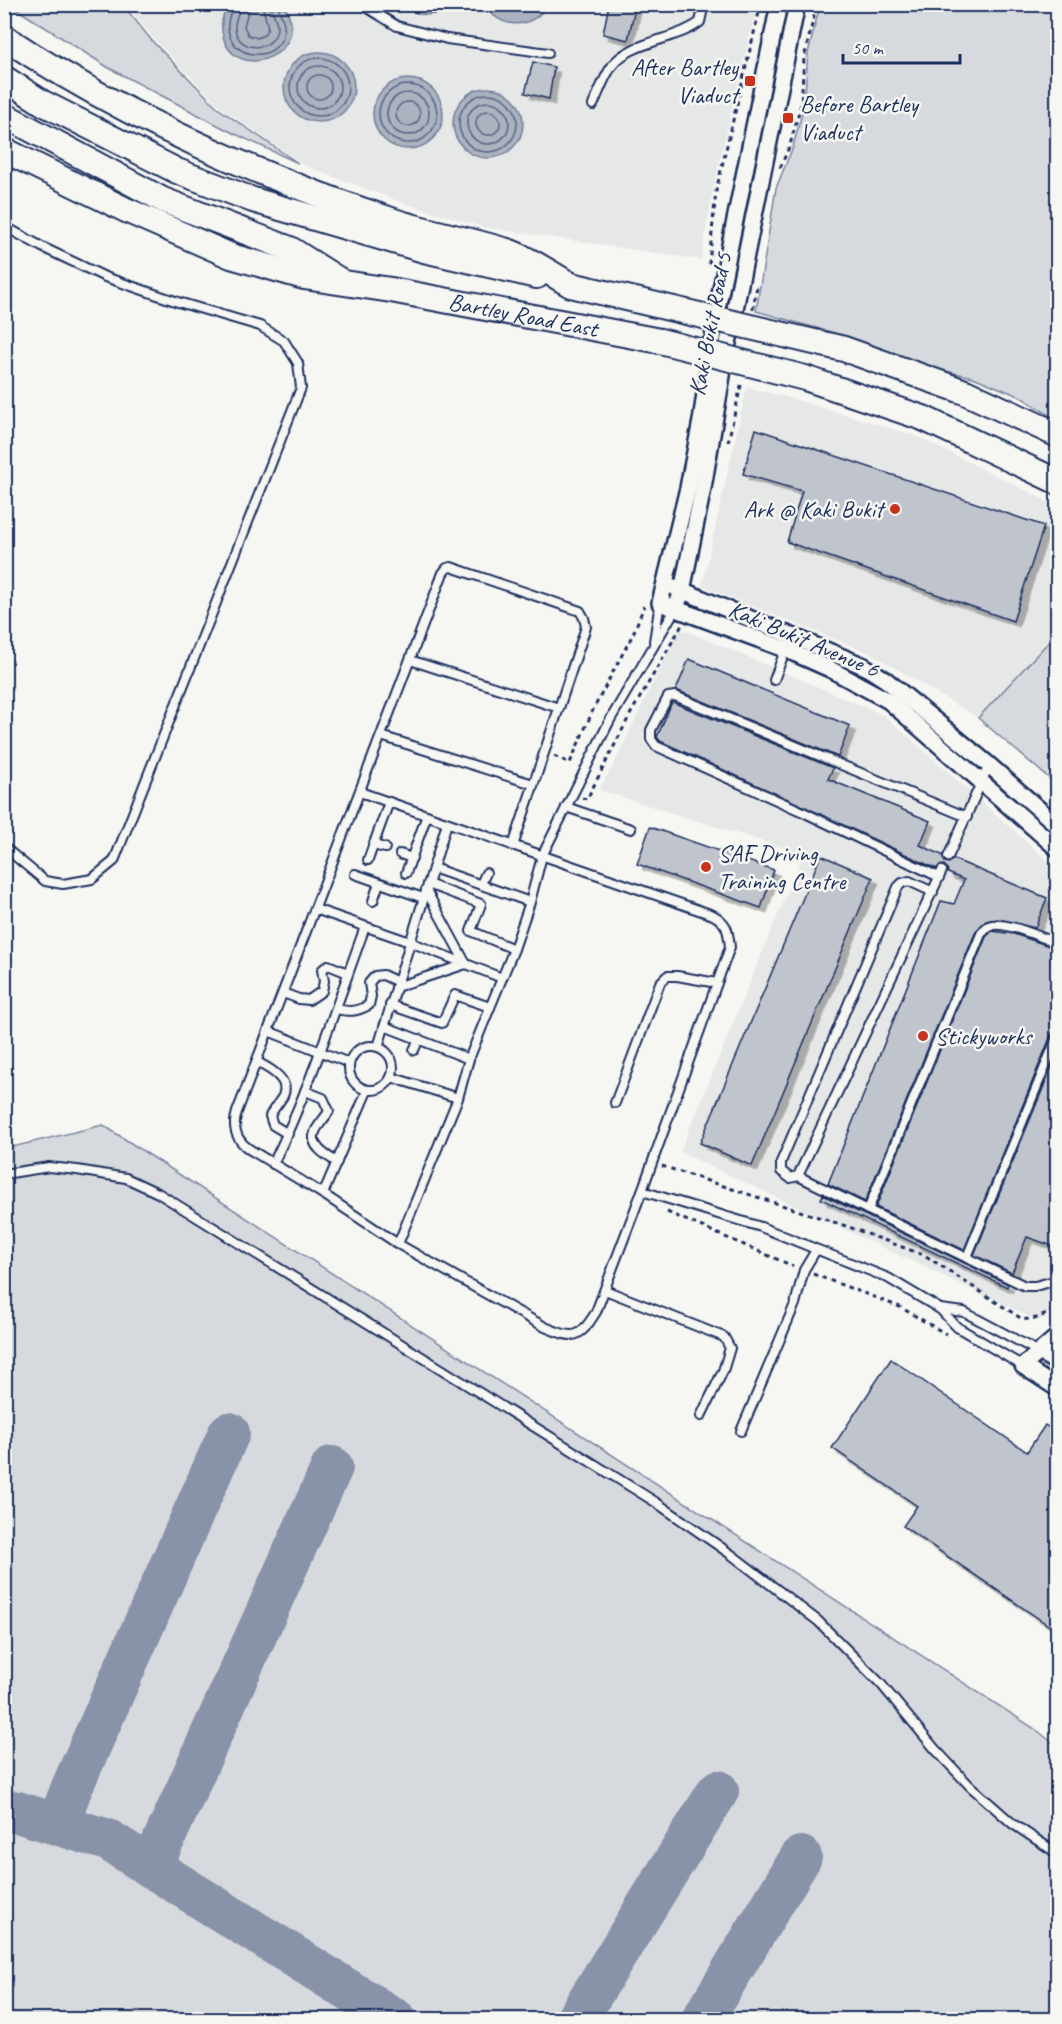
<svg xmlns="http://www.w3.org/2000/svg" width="1062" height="2024" font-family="Caveat,sans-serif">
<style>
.built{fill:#e6e7e7}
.green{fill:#d6d9dd;stroke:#78849e;stroke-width:1.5}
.water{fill:#abb2c0;stroke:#717e99;stroke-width:1.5}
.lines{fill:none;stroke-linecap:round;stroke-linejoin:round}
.shore{stroke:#556385;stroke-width:1.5}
.taxiway{stroke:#8892a8;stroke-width:42}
.building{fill:#c0c4cd;stroke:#1b2f5e;stroke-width:1.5;filter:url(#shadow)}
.service-casing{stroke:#1b2f5e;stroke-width:12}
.minor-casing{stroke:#1b2f5e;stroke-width:20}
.trunk-casing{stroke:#1b2f5e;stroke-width:28}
.path{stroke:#1b2f5e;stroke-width:3;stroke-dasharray:4.5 4.5;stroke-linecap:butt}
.service{stroke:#f6f6f2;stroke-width:8}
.minor{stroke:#f6f6f2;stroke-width:15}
.trunk{stroke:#f6f6f2;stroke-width:24}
.trunk-bridge-casing{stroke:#1b2f5e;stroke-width:28;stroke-linecap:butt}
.trunk-bridge{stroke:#f6f6f2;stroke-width:24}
.poi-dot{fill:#c8321e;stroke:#f6f6f2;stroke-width:2}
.labels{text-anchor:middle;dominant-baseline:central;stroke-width:5;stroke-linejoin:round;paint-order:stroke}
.poi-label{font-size:24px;fill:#1b2f5e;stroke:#f6f6f2;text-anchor:start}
.street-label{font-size:24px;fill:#1b2f5e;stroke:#f6f6f2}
</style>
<defs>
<filter id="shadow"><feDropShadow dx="5.5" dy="5.5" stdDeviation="0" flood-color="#0004"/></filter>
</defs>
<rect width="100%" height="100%" fill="#f6f6f2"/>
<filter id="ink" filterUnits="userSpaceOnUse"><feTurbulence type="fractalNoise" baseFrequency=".0167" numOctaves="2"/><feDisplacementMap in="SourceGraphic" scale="12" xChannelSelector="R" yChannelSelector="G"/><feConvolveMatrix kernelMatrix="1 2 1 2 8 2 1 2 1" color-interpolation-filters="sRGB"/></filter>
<g filter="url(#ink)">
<g class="built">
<polygon points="126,5 757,5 713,189 701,260 483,227 404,203 305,166 220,107 154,39"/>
<polygon points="747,387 794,399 916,436 1057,506 1057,633 978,718 872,654 702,586"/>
<polygon points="679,628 884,715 1057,869 1058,1303 1039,1321 680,1152 803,854 599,790 615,762"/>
</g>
<g class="green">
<polygon points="10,5 123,5 153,42 219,109 298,163 229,131 109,68"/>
<polygon points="820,5 1057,5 1057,420 1021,397 973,377 936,369 848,337 756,311 776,188 793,147 804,105 808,53"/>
<polygon points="1057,633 1057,785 978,718"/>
<polygon points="103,1125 1035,1729 1057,1746 1057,2019 5,2019 4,1149"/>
</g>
<g class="water">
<path d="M 229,5 L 283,5 C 317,51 236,87 223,36 C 220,24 222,14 229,5 Z"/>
<path d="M 402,5 L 452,5 C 436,18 419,18 402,5 Z"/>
<path d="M 485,5 L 547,5 C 532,30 500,30 485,5 Z"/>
<circle cx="319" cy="87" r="35"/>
<circle cx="408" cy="114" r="35"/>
<circle cx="488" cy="123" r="35"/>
</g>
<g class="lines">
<g class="shore">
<path d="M 233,4 C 232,12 227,19 228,27 C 229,60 279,65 284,31 C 286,21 279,14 278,4"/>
<path d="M 241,4 C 240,13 234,19 235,28 C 237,53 275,53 277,28 C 278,19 271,13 271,4"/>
<polyline points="250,4 244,26 248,35 257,38 264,35 268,28 262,4"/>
<circle cx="319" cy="87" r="29"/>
<circle cx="319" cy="87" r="21"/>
<circle cx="319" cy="87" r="12"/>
<circle cx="408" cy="114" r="29"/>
<circle cx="408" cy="114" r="21"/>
<circle cx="488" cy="123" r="29"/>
<circle cx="488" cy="123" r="21"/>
<circle cx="408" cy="114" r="12"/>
<circle cx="488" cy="123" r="12"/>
</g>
<g class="taxiway">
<polyline points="4,1811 17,1812 108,1840 396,2020"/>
<polyline points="58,1824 72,1787 229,1433"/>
<polyline points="152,1866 332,1467"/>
<polyline points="576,2020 718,1791"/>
<polyline points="702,2020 801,1857"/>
</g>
</g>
<g class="building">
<polygon points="609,4 635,8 628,40 603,34"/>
<polygon points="533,62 554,67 549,99 525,93"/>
<polygon points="756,429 1044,526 1013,621 787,542 802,491 743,474"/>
<polygon points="689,659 850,726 838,757 676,690"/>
<polygon points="672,702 833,768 828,779 930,821 920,845 942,855 945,862 949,863 953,859 1047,898 1035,928 998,919 986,921 976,931 865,1202 828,1184 941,901 954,904 964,880 948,873 947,868 944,865 939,866 937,869 926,864 803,806 660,741 657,737"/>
<polygon points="650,827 774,870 761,908 637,864"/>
<polygon points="821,855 873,878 752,1166 700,1143"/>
<polygon points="992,931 1014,934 1058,949 1058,1029 1052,1033 964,1250 876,1207 986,937"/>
<polygon points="1058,1052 1058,1248 1027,1237 1012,1273 974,1255"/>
<polygon points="823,1195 1008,1284 1007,1287 821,1199"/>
<polygon points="891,1359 1027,1452 1045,1425 1058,1434 1058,1617 1051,1627 903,1526 917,1506 832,1448"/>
</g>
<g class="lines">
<defs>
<g id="service">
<polyline points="361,4 397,26 447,39 548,53"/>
<path d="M 593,105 C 599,92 604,77 612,66 C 628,42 677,40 700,22 L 704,4"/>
<polyline points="4,226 42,247 105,277 178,302 260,326 284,341 298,363 301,388 114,861 92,879 63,884 45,881 4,847"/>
<polyline points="654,641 660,603"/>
<polyline points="410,660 559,708"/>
<polyline points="774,680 786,648"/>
<polyline points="381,736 533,784"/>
<path d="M 360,792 L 713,915 C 728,923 728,931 730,947 L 642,1191 L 596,1312 C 579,1340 574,1339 545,1327 L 398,1244 L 323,1194 L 249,1149 C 236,1140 232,1127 237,1112 L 443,573 L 447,568 L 451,567 L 580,611 L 584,618 L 586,627 L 513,846"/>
<polyline points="566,807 631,829"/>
<polyline points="373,845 385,848"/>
<polyline points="400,854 412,858"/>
<polyline points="948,857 989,765"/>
<polyline points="368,860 389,802"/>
<polyline points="433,868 530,902"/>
<polyline points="406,873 427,815"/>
<polyline points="355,874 423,898"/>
<polyline points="939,877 801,811 656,746 651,739 651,730 668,697 675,696 967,817"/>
<polyline points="428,884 481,904 471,931 514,949"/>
<polyline points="481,884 486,873"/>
<polyline points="426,890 466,964"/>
<polyline points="933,892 909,881 902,883 898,887 781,1162 781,1171 790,1178 798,1176 1025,1286 1035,1286 1058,1280"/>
<polyline points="373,901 379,883"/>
<polyline points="315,909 410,942 502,978"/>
<polyline points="396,987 466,964"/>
<polyline points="283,993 299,999 309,1000 322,991 324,981 322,970 328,965 348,973"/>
<polyline points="390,1005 442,1023 455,995 490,1007"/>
<path d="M 336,1009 C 350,1012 356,1012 369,1005 L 371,996 L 369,983 L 375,976 L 383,975 L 398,982"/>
<polyline points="384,1026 469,1059"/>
<polyline points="268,1031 349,1063"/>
<circle cx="371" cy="1068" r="22"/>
<polyline points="378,1047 447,823"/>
<polyline points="414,1050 419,1039"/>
<path d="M 257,1062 C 268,1068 291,1079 283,1096 C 279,1103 273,1109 270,1116 L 273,1125 L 288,1134"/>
<polyline points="391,1077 458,1098"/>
<path d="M 305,1091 L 323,1098 L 329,1111 C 326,1117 317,1126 315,1132 C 309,1146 327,1156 337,1162"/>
<polyline points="615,1103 660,983 667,976 677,976 717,983"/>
<path d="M 273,1164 C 310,1088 336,1006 365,927"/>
<polyline points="4,1174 49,1167 77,1170 126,1178 158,1193 657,1503 732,1555 818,1621 881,1684 935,1749 970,1786 1013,1824 1058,1854"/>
<polyline points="798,1176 942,871"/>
<polyline points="642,1191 761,1227 888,1278 940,1309 957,1327 1023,1366"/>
<polyline points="323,1194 367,1091"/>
<path d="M 868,1210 L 981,934 C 984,930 986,926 992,925 C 1008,922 1041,938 1058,943"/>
<polyline points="398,1244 458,1098 469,1059 514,949 530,902 542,856 610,720 676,608"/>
<polyline points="967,1257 1058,1035"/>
<polyline points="605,1290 724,1337 730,1348 723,1371 701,1416"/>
<polyline points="940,1309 964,1312 1039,1352"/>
<polyline points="741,1431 795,1304 804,1270 816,1250"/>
</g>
<g id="minor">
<polyline points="779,4 718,304 701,421 688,488 660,603 785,649 830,669 889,701 1058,849"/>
<polyline points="674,587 864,666 886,680 989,765 1058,826"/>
<polyline points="676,608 682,591 703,488 725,358 797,4"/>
<polyline points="1058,1336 1023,1366 1058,1389"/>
<polyline points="1039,1352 1058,1363"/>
</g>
<g id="trunk">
<path d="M 4,37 C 124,117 260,177 397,222 C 433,233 471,240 507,251 C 529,258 551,274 571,285"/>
<polyline points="4,78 43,103 177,171 253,200 424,250 537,276"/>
<polyline points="4,115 163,200 290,249 339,280"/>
<path id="s1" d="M 4,150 L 126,210 L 231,256 L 304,277 L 391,290 L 660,341"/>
<polyline points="923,418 1058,482"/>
</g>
</defs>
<use href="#service" class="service-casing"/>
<use href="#minor" class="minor-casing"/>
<use href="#trunk" class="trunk-casing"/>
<g class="path">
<polyline points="780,168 790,145 801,104 804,58 817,4"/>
<polyline points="709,264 716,191 761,4"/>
<polyline points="753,309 757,286"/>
<polyline points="728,442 742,381"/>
<polyline points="554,756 570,763 593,710 633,634 644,606"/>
<polyline points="582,798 587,799 631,713 682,625"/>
<path d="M 662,1166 L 849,1227 L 926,1256 L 1022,1319 C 1037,1321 1046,1314 1058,1307"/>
<polyline points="667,1212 793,1266"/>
<polyline points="813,1274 900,1307 946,1334"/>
</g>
<use href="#service" class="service"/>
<use href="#minor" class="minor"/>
<use href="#trunk" class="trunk"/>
<defs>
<g id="trunk-bridge">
<polyline points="571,285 844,349 965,392 1058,435"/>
<polyline points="660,341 805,378 923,418"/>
</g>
</defs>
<use href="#trunk-bridge" class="trunk-bridge-casing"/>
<use href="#trunk-bridge" class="trunk-bridge"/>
</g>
</g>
<g class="poi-dot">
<rect x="744" y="75" width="12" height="12" rx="3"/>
<rect x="782" y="112" width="12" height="12" rx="3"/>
<circle cx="895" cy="509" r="6"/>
<circle cx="706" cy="867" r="6"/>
<circle cx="923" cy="1036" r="6"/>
</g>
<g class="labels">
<g class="poi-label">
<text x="738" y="67" text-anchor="end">After Bartley<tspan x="738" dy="28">Viaduct</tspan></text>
<text x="800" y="104">Before Bartley<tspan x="800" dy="28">Viaduct</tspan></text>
<text x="883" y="509" text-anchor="end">Ark @ Kaki Bukit</text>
<text x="718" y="853">SAF Driving<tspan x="718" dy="28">Training Centre</tspan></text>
<text x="935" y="1036">Stickyworks</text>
</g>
<g class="street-label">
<text stroke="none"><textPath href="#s1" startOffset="549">Bartley Road East</textPath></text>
<text transform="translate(710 324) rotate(-79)">Kaki Bukit Road 5</text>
<text transform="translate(804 639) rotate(23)">Kaki Bukit Avenue 6</text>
</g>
</g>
<rect width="1062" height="2024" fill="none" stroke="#f6f6f2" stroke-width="24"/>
<rect x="12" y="12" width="1038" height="2000" fill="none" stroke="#1b2f5e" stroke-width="2" filter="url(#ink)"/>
<path d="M843 54v9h117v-9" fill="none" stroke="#1b2f5e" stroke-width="3"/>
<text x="852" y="54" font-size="18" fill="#1b2f5e" stroke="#f6f6f2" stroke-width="4.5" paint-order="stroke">50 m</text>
</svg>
